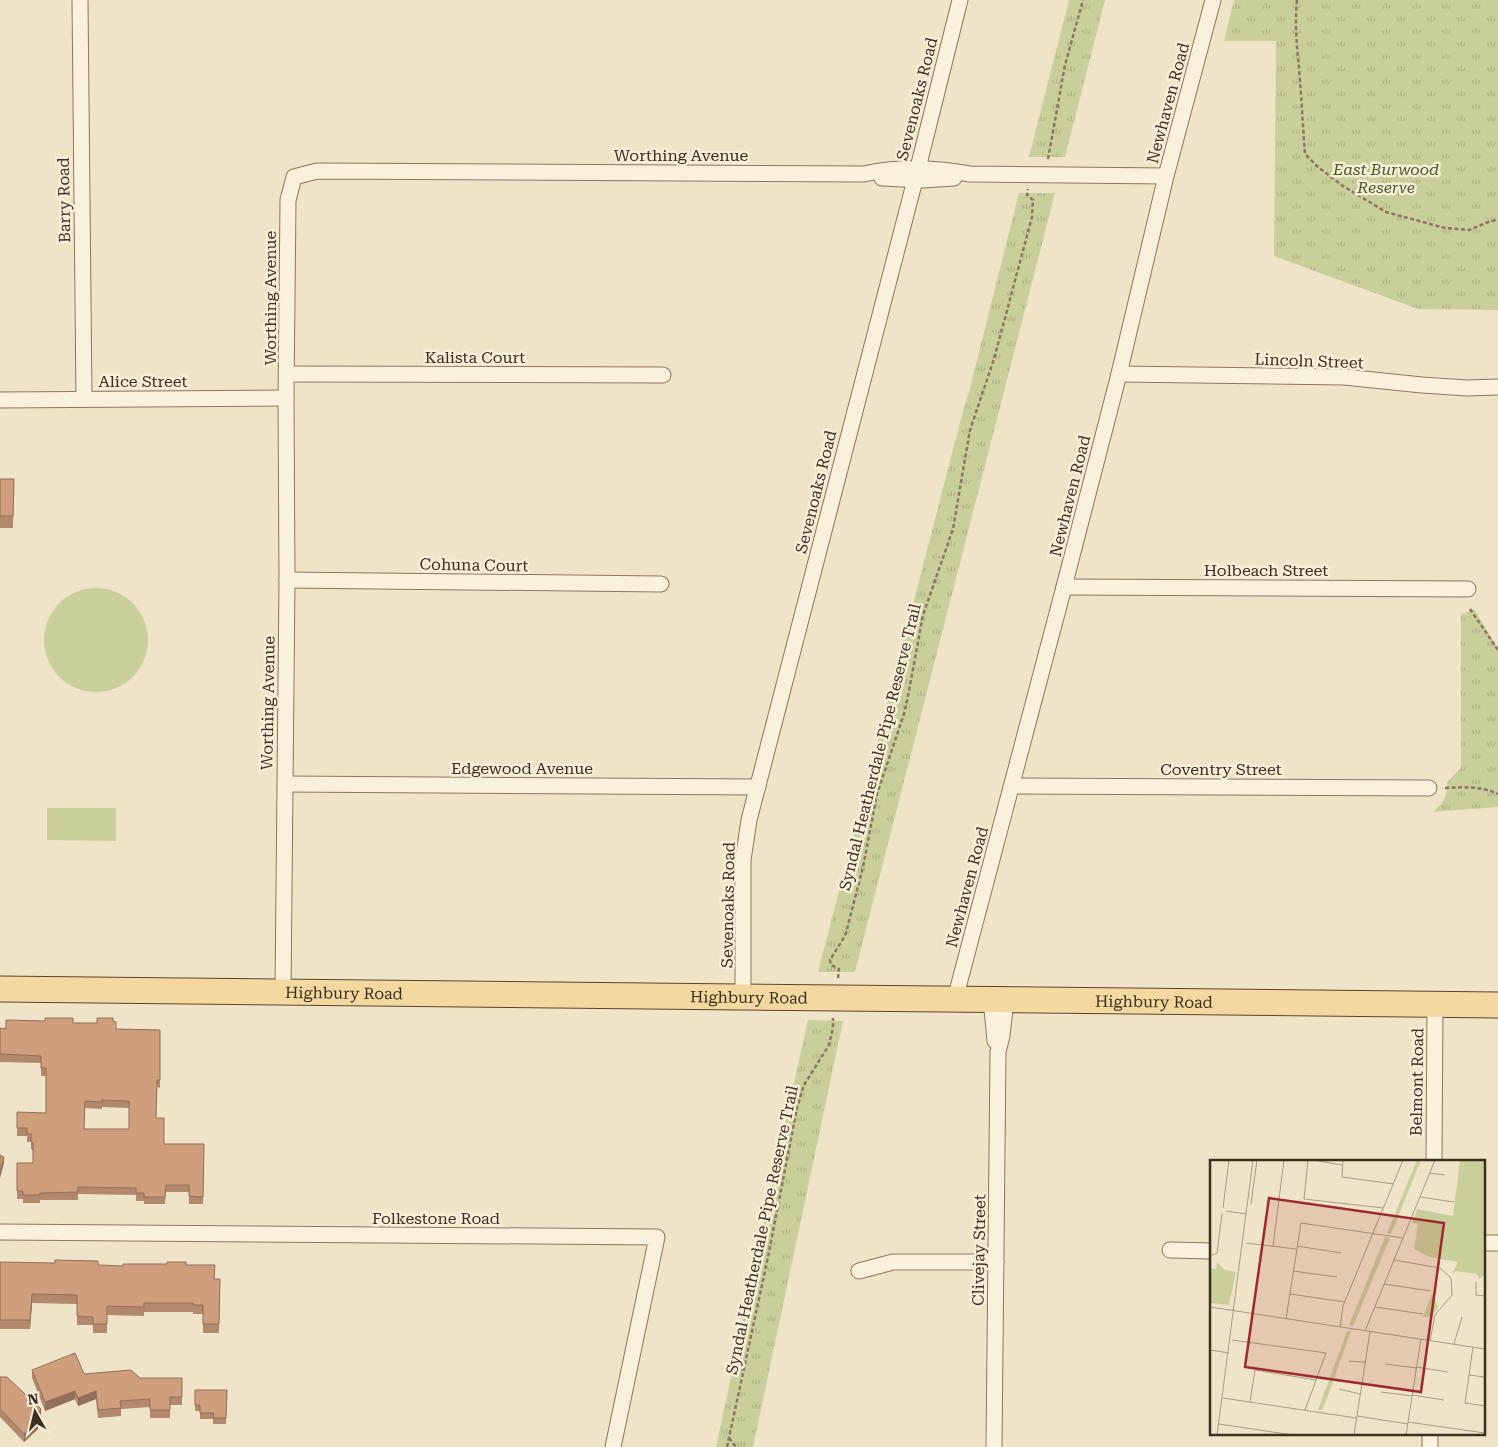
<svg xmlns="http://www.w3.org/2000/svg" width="1498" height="1447" font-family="'Roboto Serif',serif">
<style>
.grass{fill:#c9cf9b}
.park{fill:url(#park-tufts)}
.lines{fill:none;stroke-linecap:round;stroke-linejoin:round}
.minor-casing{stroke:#8d765c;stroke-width:17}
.primary-casing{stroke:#5b4430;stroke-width:27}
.path{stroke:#8d765c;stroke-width:2.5;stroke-dasharray:4 2.5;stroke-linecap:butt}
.minor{stroke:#faf1dc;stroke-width:15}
.primary{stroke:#f3d9a0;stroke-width:25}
.wall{fill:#b2896c;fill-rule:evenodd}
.shaded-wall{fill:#916f58}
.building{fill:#cf9f7d;stroke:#916f58;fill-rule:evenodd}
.labels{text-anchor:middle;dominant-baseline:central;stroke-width:5;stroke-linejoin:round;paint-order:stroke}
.street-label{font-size:16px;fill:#3d2e20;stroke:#f7eed8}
.park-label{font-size:16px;font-style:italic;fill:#4d5a26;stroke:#f7eed8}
.inset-road{fill:none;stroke:#a89b85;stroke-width:1}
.view{fill:#9e2a2b;fill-opacity:0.15;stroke:#9e2a2b;stroke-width:2.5}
.inset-edge{fill:none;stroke:#3d2e20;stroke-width:2.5}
</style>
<defs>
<pattern id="park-tufts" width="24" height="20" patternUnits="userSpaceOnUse" patternTransform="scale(1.25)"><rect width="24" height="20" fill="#c9cf9b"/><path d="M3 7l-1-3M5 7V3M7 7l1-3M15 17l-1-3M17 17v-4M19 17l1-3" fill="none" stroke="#aeb285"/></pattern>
</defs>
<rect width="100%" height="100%" fill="#f0e4c8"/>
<g class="grass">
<circle cx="96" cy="640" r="52"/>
<polygon points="47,808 116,808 116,841 47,840"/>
</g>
<g class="park">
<polygon points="1069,0 1105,0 1065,157 1029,157"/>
<polygon points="1234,0 1498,0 1498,310 1418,309 1274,256 1276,41 1224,41"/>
<polygon points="1019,193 1055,193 855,972 818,972 963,411 970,388"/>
<path d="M 1474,609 L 1498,648 L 1498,807 L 1432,812 C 1443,805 1448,795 1447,782 L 1461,768 L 1461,615 Z"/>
<polygon points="808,1020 843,1021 753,1447 716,1447 790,1101"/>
</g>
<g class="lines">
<defs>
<g id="minor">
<polyline points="80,0 84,399"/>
<polyline points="882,178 923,180 954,178"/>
<polyline points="287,374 663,375"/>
<polyline points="1119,374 1344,377 1422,385 1467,388 1498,387"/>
<polyline points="0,400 286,398"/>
<polyline points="287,580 661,584"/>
<polyline points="1064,587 1468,589"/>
<polyline points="285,784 758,787"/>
<polyline points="1012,786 1429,788"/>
<path d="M 283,992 L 287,580 L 286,398 L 288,200 L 294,177 L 317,171 L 864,174 C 899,166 935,168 970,174 L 1166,176"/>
<polyline points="743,997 743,860 749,820 915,180 960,0"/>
<polyline points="955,999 1064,587 1119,374 1166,176 1213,0"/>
<polyline points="991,999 995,1041"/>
<polyline points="1434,1161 1435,1004"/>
<polyline points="0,1232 657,1237 613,1447"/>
<polyline points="1484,1243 1498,1243"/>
<polyline points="1170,1250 1212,1251"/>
<polyline points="859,1271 893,1262 996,1262"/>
<polyline points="994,1447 998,1052 1002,1036 1006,999"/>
<polyline points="1430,1447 1430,1433"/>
</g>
<g id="primary">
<path id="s1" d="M 0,989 L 1498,1005"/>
</g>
</defs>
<use href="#minor" class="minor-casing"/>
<use href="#primary" class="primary-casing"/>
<g class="path">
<path d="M 1297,0 C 1294,30 1298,52 1300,81 C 1302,105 1303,130 1305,154 L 1318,167 L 1343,186 L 1386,212 L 1445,228 L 1469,230 L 1491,221 L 1498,220"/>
<polyline points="1048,159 1065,65 1083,0"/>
<polyline points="1470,609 1498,650"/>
<path d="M 1445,788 C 1464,787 1481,786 1498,794"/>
<polyline points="838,978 839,969 831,965 830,960 843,939 846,933 863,867 877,794 904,714 908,696 923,615 953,529 970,430 994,359 1032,217 1033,200 1027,195 1028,189"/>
<polyline points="729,1438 736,1447"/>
<polyline points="727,1447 768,1257 797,1108 804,1085 829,1045 833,1028 833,1018"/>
</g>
<use href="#minor" class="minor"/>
<use href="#primary" class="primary"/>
</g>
<g class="wall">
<polygon points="0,479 14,479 13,528 0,528"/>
<path d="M 113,1021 L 116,1029 L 160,1030 L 160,1088 L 157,1087 L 156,1118 L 164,1144 L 204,1144 L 203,1204 L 189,1204 L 189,1192 L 166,1192 L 165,1204 L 144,1204 L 144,1201 L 136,1201 L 136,1195 L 78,1194 L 78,1200 L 40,1200 L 40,1203 L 23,1203 L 23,1199 L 17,1199 L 17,1163 L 33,1163 L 33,1151 L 31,1149 L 31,1142 L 27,1142 L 27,1136 L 17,1136 L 17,1112 L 46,1113 L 46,1076 L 41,1076 L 41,1063 L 0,1062 L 0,1028 L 73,1023 L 97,1023 ZM 102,1107 L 129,1108 L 129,1129 L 84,1129 L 85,1108 L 102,1109 Z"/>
<polygon points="0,1262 123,1266 186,1265 215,1279 220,1279 219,1333 203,1333 203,1314 193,1314 193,1312 144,1312 144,1316 107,1315 107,1333 93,1333 93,1325 77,1325 77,1304 32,1303 30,1329 0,1329"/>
<polygon points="32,1370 84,1374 140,1378 182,1378 182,1405 170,1405 170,1418 150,1418 150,1407 121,1409 121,1416 98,1418 96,1399 78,1406 75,1399 45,1411 32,1378"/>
<polygon points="0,1377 41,1418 38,1421 38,1429 24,1442 0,1417"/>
<polygon points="195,1390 227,1390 226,1424 213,1424 213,1419 200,1419 200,1411 195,1411"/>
</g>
<g class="shaded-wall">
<polygon points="4,1157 4,1163 0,1178 0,1172"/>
<polygon points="32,1294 32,1303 30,1329 30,1320"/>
<polygon points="75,1391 75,1399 45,1411 45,1402"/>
<polygon points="96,1391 96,1399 78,1406 78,1398"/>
<polygon points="41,1409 41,1418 38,1421 38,1429 24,1442 24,1434 34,1417"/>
</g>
<g class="building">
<polygon points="0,479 14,479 13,516 0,516"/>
<path d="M 45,1018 L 73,1018 L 73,1023 L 97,1023 L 97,1018 L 113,1018 L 113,1021 L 116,1022 L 116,1029 L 160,1030 L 160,1080 L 157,1080 L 156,1118 L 164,1118 L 164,1144 L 204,1144 L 203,1197 L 189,1196 L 189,1185 L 166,1185 L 165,1197 L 144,1197 L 144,1193 L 136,1193 L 136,1188 L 78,1187 L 78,1192 L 40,1193 L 40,1195 L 23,1195 L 23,1191 L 17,1191 L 17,1163 L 33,1163 L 33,1143 L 31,1142 L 31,1134 L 27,1134 L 27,1128 L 17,1128 L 17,1112 L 46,1113 L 46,1068 L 41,1068 L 41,1056 L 0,1054 L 0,1028 L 6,1029 L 6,1020 L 45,1021 ZM 102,1100 L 129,1101 L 129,1129 L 84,1129 L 85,1101 L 102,1102 Z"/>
<polygon points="0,1155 4,1157 0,1172"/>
<polygon points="55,1260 98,1261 98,1265 123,1266 123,1264 167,1264 167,1262 186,1262 186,1265 215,1265 214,1279 220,1279 219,1324 203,1324 203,1305 193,1305 193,1303 144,1303 144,1307 107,1306 107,1324 93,1324 93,1317 77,1316 77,1295 32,1294 30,1320 0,1320 0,1262 55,1263"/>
<polygon points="75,1353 84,1374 131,1370 140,1378 182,1378 182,1397 170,1397 170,1410 150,1410 150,1399 120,1401 121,1408 98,1410 96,1391 78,1398 75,1391 45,1402 32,1370"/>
<polygon points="0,1377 7,1377 41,1409 34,1417 38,1421 24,1434 0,1409"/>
<polygon points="195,1390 227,1390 226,1418 213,1418 214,1413 200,1413 200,1405 195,1405"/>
</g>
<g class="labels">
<g class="street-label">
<text transform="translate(917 99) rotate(-76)">Sevenoaks Road</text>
<text transform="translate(1168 103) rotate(-75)">Newhaven Road</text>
<text x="681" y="155">Worthing Avenue</text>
<text transform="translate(64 200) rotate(-91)">Barry Road</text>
<text transform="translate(270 298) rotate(-90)">Worthing Avenue</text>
<text x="475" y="357">Kalista Court</text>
<text transform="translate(1309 361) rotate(2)">Lincoln Street</text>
<text x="143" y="381">Alice Street</text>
<text transform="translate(816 492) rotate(-76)">Sevenoaks Road</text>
<text transform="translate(1070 496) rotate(-76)">Newhaven Road</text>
<text transform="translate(474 565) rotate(1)">Cohuna Court</text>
<text x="1266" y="570">Holbeach Street</text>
<text transform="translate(268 703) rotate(-89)">Worthing Avenue</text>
<text transform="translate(880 747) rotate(-76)">Syndal Heatherdale Pipe Reserve Trail</text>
<text x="522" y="768">Edgewood Avenue</text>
<text x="1221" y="769">Coventry Street</text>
<text transform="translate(967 887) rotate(-75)">Newhaven Road</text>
<text transform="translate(728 905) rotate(-89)">Sevenoaks Road</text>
<text stroke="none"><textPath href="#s1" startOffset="344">Highbury Road</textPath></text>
<text stroke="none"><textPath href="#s1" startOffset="749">Highbury Road</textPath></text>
<text stroke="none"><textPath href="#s1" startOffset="1154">Highbury Road</textPath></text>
<text transform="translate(1417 1082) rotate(-89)">Belmont Road</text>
<text x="436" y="1218">Folkestone Road</text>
<text transform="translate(762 1230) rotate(-78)">Syndal Heatherdale Pipe Reserve Trail</text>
<text transform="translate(979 1250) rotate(-89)">Clivejay Street</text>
</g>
<g class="park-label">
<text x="1386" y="169">East Burwood<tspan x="1386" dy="18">Reserve</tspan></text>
</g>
</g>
<g transform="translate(1210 1160)">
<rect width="275" height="275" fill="#f0e4c8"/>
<path d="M 207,0 L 211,0 L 181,74 L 177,73 ZM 250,0 L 275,0 L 275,115 L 269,119 L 267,114 L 246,111 L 242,114 L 248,102 L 220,97 L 204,89 L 208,64 L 202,63 L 207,49 L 243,56 ZM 175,77 L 180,78 L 143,166 L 139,165 ZM 7,102 L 15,110 L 26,112 L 19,145 L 0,143 L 0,108 L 6,109 ZM 222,133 L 228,147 L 222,157 L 213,157 ZM 137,171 L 141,171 L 119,233 L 112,250 L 108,250 Z" fill="#c9cf9b"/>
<path class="inset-road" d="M 98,0 L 94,39 L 173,48M 103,0 L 132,5M 133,0 L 132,17 L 184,24M 219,13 L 235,15M 210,37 L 244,42M 41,44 L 47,0M 13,48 L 19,0M 16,51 L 36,54M 36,83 L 86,89M 63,86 L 74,0M 87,86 L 131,93M 0,96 L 7,93 L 12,54M 184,100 L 230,108 L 241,118 L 242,135 L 225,155 L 220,181M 83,111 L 127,117M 266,122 L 266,135 L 275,136M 174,124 L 221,131M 80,134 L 135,142M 0,147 L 275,189M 165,147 L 213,154M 76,159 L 91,63 L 193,78M 130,167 L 133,146 L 193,0M 155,171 L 225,0M 22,180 L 116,193 L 95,250M 244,184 L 252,157M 263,187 L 255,243 L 275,246M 0,190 L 19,193M 139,201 L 155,202M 176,204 L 206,208M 206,207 L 238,212M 259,215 L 275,217M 129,229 L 150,234M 171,232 L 202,236M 202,235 L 234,240M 13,238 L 146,258M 40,242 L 45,210 L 106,220M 147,256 L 198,264M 198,262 L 275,273M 9,264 L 83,275M 7,275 L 43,0M 144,275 L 160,172M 196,275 L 211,179"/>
<path class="view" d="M 59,38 L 234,63 L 211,232 L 35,207 Z"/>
<rect width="275" height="275" class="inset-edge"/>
</g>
<g transform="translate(35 1412) rotate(352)" stroke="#f7eed8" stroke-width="4" paint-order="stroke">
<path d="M0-4L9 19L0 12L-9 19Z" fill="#3d2e20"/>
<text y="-8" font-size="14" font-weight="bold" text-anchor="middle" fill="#3d2e20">N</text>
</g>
</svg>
